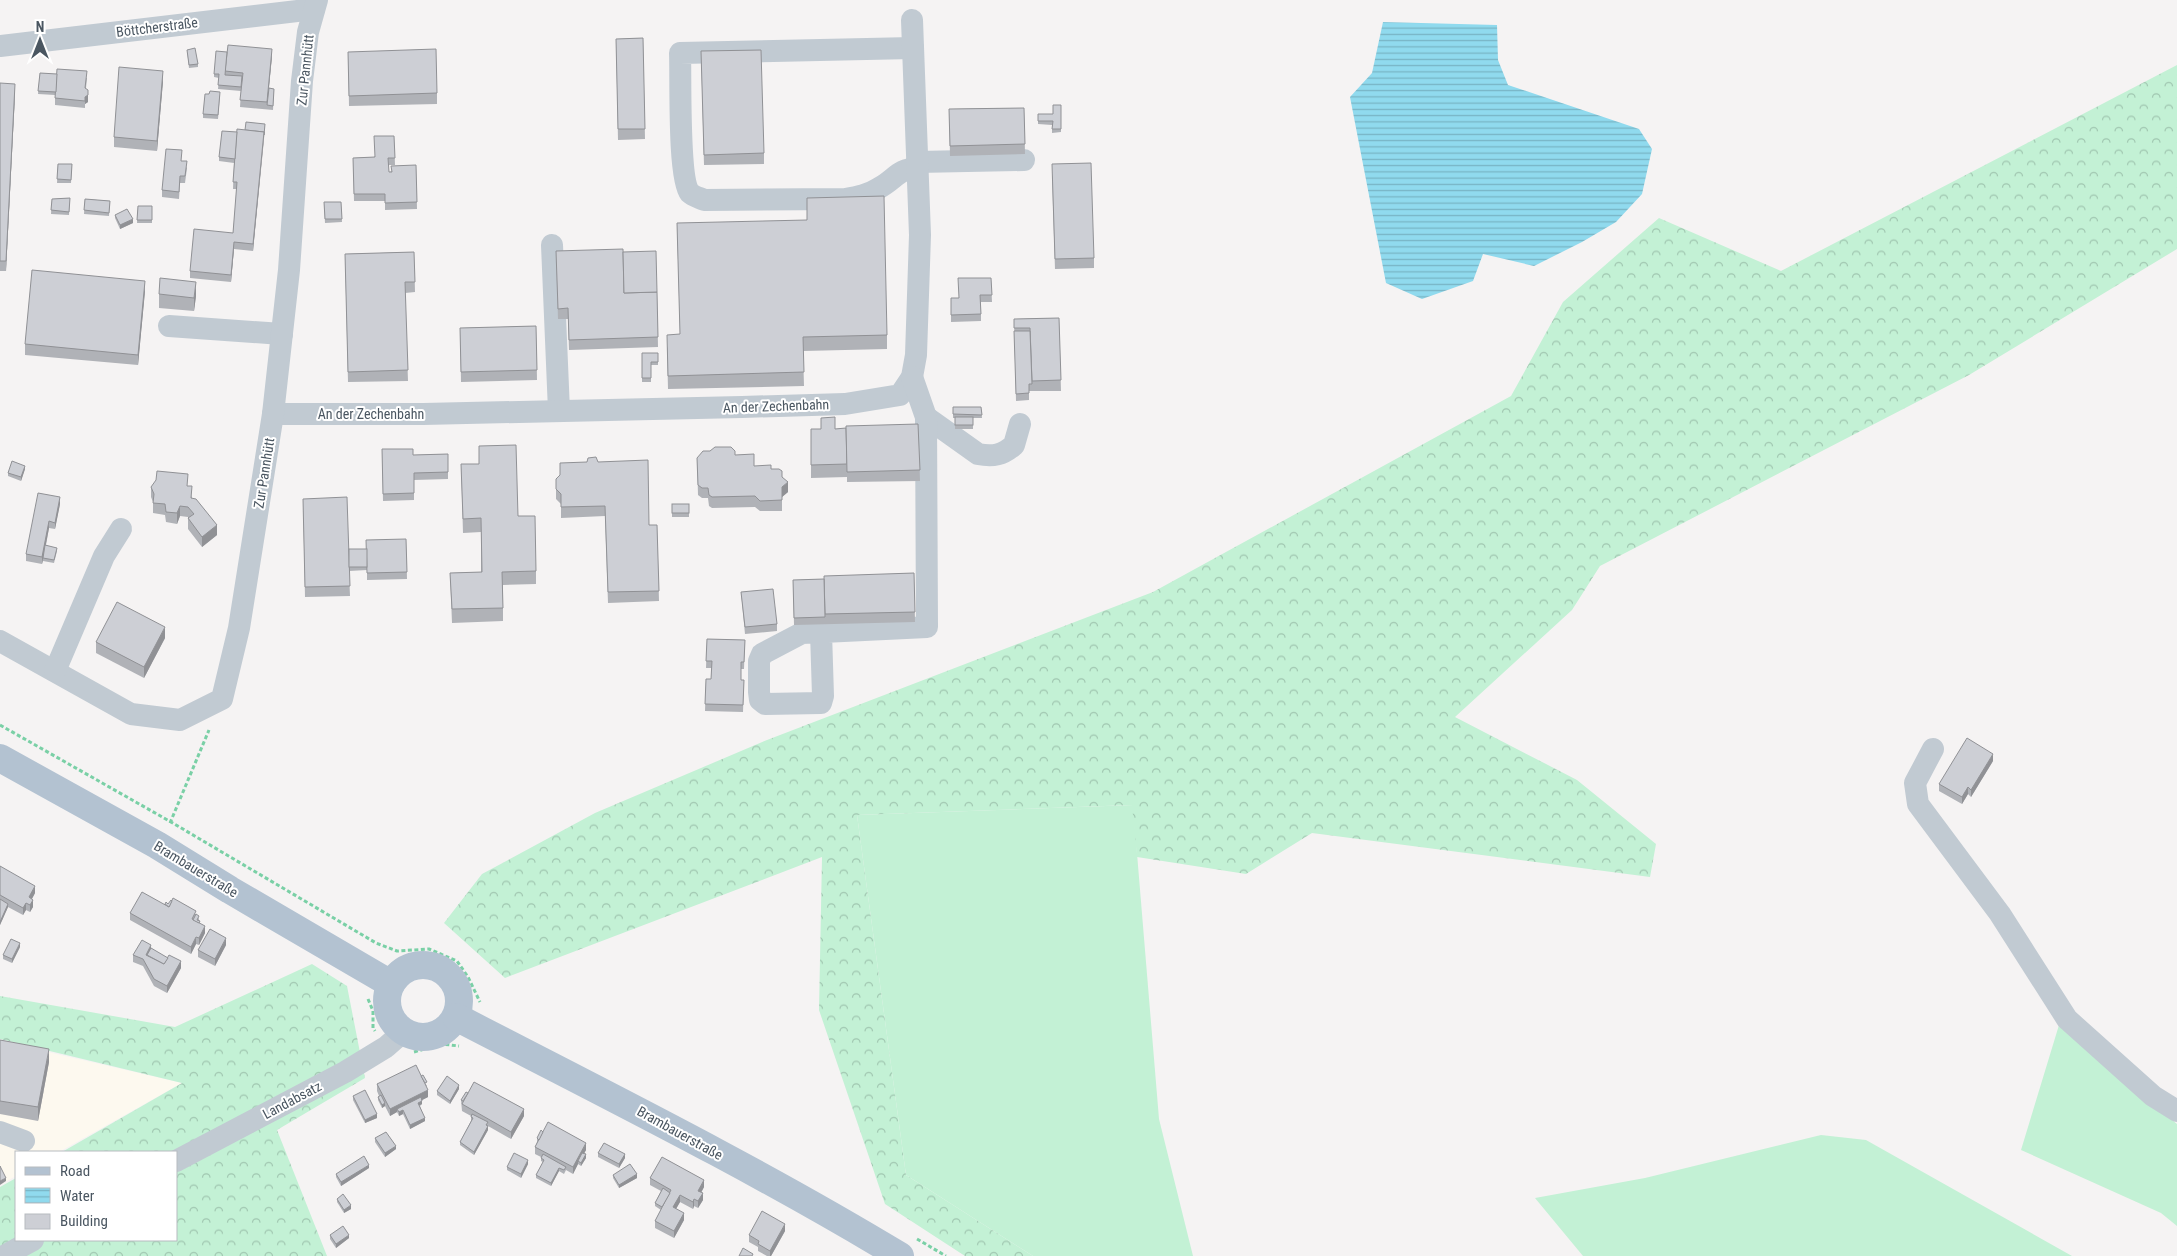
<svg xmlns="http://www.w3.org/2000/svg" width="2177" height="1256" font-family="'Roboto Condensed',sans-serif">
<style>
.commercial{fill:#fdf9ef}
.grass{fill:#c3f1d5}
.forest{fill:url(#forest-crowns)}
.water{fill:url(#water-rules)}
.lines{fill:none;stroke-linecap:round;stroke-linejoin:round}
.path{stroke:#7ad0a6;stroke-width:3;stroke-dasharray:4 2.5;stroke-linecap:butt}
.minor{stroke:#c1cad2;stroke-width:22}
.major{stroke:#b3c2d1;stroke-width:28}
.wall{fill:#b0b2b7}
.shaded-wall{fill:#909195}
.building{fill:#cdcfd5;stroke:#909195}
.labels{text-anchor:middle;dominant-baseline:central;stroke-width:4;stroke-linejoin:round;paint-order:stroke}
.street-label{font-size:14px;fill:#4a5661;stroke:#fff}
</style>
<defs>
<pattern id="forest-crowns" width="20" height="18" patternUnits="userSpaceOnUse" patternTransform="scale(1.25)"><rect width="20" height="18" fill="#c3f1d5"/><path d="M2 6a3 3 0 1 1 6 0M12 15a3 3 0 1 1 6 0" fill="none" stroke="#a0c6b0"/></pattern>
<pattern id="water-rules" width="6" height="5" patternUnits="userSpaceOnUse" patternTransform="scale(1.25)"><rect width="6" height="5" fill="#90daee"/><path d="M0 2.5h6" fill="none" stroke="#78b4c4"/></pattern>
</defs>
<rect width="100%" height="100%" fill="#f5f3f3"/>
<polygon class="commercial" points="0,1041 182,1083 59,1152 16,1152 16,1176 0,1185"/>
<g class="grass">
<polygon points="1133,805 1159,1119 1193,1256 1033,1256 906,1175 857,815"/>
<polygon points="2059,1025 2177,1124 2177,1226 2161,1213 2021,1150"/>
<polygon points="1821,1135 1866,1140 2072,1256 1583,1256 1535,1198 1645,1178"/>
</g>
<g class="forest">
<polygon points="2177,65 2177,249 1969,375 1600,566 1572,610 1455,717 1577,780 1656,844 1650,877 1312,833 1246,874 1137,857 1132,805 857,815 906,1175 1033,1256 965,1256 885,1204 819,1010 822,857 505,978 444,923 482,874 595,813 767,740 1153,592 1511,396 1563,302 1659,218 1781,271"/>
<polygon points="312,964 347,986 365,1078 277,1130 327,1256 0,1256 0,1187 16,1178 16,1240 176,1240 176,1152 62,1152 182,1083 0,1039 0,996 175,1027"/>
</g>
<polygon class="water" points="1383,22 1497,25 1498,60 1508,85 1639,129 1652,149 1642,194 1616,222 1582,242 1534,266 1483,254 1473,281 1422,299 1386,283 1350,97 1372,73"/>
<g class="lines">
<g class="path">
<polyline points="0,725 171,822 376,943 397,951 429,949 457,961 468,977 480,1002"/>
<polyline points="170,823 209,730"/>
<polyline points="368,999 373,1011 373,1028 375,1031"/>
<polyline points="414,1052 442,1044 459,1046"/>
<polyline points="917,1239 946,1256"/>
</g>
<g class="minor">
<polyline points="0,46 314,9"/>
<path d="M 913,48 L 680,53 C 681,76 678,179 690,193 C 693,196 700,198 704,200 L 845,199 C 858,197 868,195 879,188 C 896,179 897,169 918,168"/>
<polyline points="917,162 1024,160"/>
<polyline points="552,245 559,411"/>
<polyline points="169,326 282,334"/>
<polyline points="273,414 423,414 742,407 845,404 900,395 912,377 916,355 920,235 912,20"/>
<path d="M 926,417 L 978,454 C 993,457 1003,455 1014,445 L 1020,424"/>
<polyline points="821,632 823,696 821,703 765,704 760,700 759,692 759,661 762,654 802,633 927,627 926,417 912,377"/>
<polyline points="0,641 131,714 180,720 222,699 239,628 273,414 289,270 302,81 308,32 317,0"/>
<polyline points="55,671 104,556 121,529"/>
<polyline points="1933,749 1915,783 1918,804 2000,914 2067,1019 2153,1096 2177,1111"/>
<polyline points="0,1132 24,1141"/>
<polyline points="176,1161 345,1072 386,1047 403,1032"/>
<polyline points="4,1256 33,1240"/>
</g>
<g class="major">
<polyline points="0,758 157,845 230,890 391,984"/>
<circle cx="423" cy="1001" r="36"/>
<path d="M 456,1017 C 605,1094 756,1169 900,1256"/>
</g>
</g>
<g class="wall">
<polygon points="643,38 645,139 618,140 616,39"/>
<polygon points="187,50 198,64 198,67 189,68"/>
<polygon points="701,51 764,153 764,164 704,165"/>
<polygon points="348,52 437,93 437,104 349,106"/>
<polygon points="272,56 269,88 274,89 273,110 240,107 241,91 218,89 219,78 214,77 214,74"/>
<polygon points="40,73 87,78 86,88 88,102 85,104 85,108 55,105 55,95 38,94"/>
<polygon points="163,81 157,151 114,147 114,137"/>
<polygon points="0,83 15,94 6,271 0,271"/>
<polygon points="220,95 218,119 203,118 203,114"/>
<polygon points="1061,105 1061,132 1052,133 1052,125 1038,124 1038,114 1053,114"/>
<polygon points="1024,108 1025,154 950,156 949,109"/>
<polygon points="265,124 253,251 234,249 231,282 190,278 190,271 233,233 237,189 233,189 234,163 219,161 219,157 237,132"/>
<polygon points="394,136 395,165 388,165 389,172 416,165 417,209 385,210 385,201 354,201 353,158 374,157"/>
<polygon points="182,161 187,168 185,183 180,183 179,199 162,197 162,190"/>
<polygon points="58,164 72,164 71,183 57,183"/>
<polygon points="1052,175 1094,258 1094,268 1055,269"/>
<polygon points="70,198 69,215 51,214 52,199"/>
<polygon points="85,199 110,201 109,216 84,214"/>
<polygon points="324,202 341,202 342,222 325,223"/>
<polygon points="138,206 152,206 152,223 137,223"/>
<polygon points="115,215 133,223 120,229 115,218"/>
<polygon points="677,223 887,335 887,349 803,351 804,386 668,389 667,348 680,334"/>
<polygon points="556,251 623,252 657,292 658,347 569,350 568,319 558,319"/>
<polygon points="414,252 415,292 405,293 408,381 348,382 345,254"/>
<polygon points="991,278 992,302 981,302 981,321 951,322 951,298 959,298"/>
<polygon points="145,291 138,365 25,355 25,344"/>
<polygon points="159,294 196,296 194,311 159,308"/>
<polygon points="1059,318 1061,391 1029,391 1029,400 1016,401 1014,319"/>
<polygon points="536,326 537,380 461,382 460,328"/>
<polygon points="642,353 658,353 658,365 651,365 651,382 642,382"/>
<polygon points="953,407 981,407 982,418 973,418 973,429 955,429 955,418 953,418"/>
<polygon points="821,418 835,429 918,424 920,481 847,482 847,473 847,477 811,478 811,429 821,429"/>
<polygon points="382,449 413,455 448,454 448,479 414,480 414,500 383,501"/>
<polygon points="735,455 754,466 771,469 782,477 788,492 782,497 782,511 760,511 755,507 712,508 709,506 708,498 702,498 698,495 697,458"/>
<polygon points="598,462 649,525 657,525 659,601 608,603 605,516 561,518 561,504 556,499 556,479"/>
<polygon points="461,464 518,516 536,571 536,584 503,585 503,621 452,623 450,573 481,572 481,532 463,533"/>
<polygon points="25,469 21,481 8,476 8,473"/>
<polygon points="188,486 192,498 217,535 202,547 188,529 188,517 180,516 177,524 166,522 165,515 153,513 153,502 151,497 151,487"/>
<polygon points="303,499 349,549 366,549 406,539 407,579 367,580 367,567 367,570 349,571 350,596 305,597"/>
<polygon points="60,504 55,529 49,528 46,545 57,551 54,563 43,561 42,564 26,561 26,554"/>
<rect x="672" y="504" width="17" height="13"/>
<polygon points="914,573 915,622 794,625 793,580 824,579"/>
<polygon points="741,592 777,624 777,631 745,634"/>
<polygon points="165,638 144,678 96,653 96,642"/>
<polygon points="707,639 745,640 744,669 741,669 741,680 744,680 743,712 705,711 706,679 711,679 712,668 706,668"/>
<polygon points="1993,761 1971,797 1968,794 1962,804 1939,791 1939,784"/>
<polygon points="0,866 35,893 32,899 33,907 30,912 26,910 23,915 8,907 0,925"/>
<polygon points="165,904 196,914 199,919 199,921 205,933 199,945 196,944 191,954 130,920 130,913"/>
<polygon points="226,945 215,966 198,957 198,950"/>
<polygon points="20,947 12,963 3,959 3,955"/>
<polygon points="151,948 181,968 167,993 154,986 143,966 133,962 133,955"/>
<polygon points="0,1040 49,1062 38,1121 0,1114"/>
<polygon points="421,1076 427,1086 426,1086 428,1097 422,1100 422,1104 420,1106 425,1121 410,1129 403,1114 399,1116 397,1112 390,1116 385,1106 382,1108 378,1100 378,1097 379,1096 377,1091 377,1084"/>
<polygon points="459,1089 450,1104 437,1095 437,1091"/>
<polygon points="353,1096 377,1118 365,1123 353,1100"/>
<polygon points="461,1100 524,1116 511,1139 488,1126 488,1130 474,1155 460,1145 460,1142 471,1121 471,1116 462,1111"/>
<polygon points="543,1132 586,1150 584,1154 586,1158 581,1166 578,1164 573,1174 566,1170 564,1174 559,1171 551,1186 536,1178 536,1175 543,1162 541,1161 541,1157 535,1154 535,1147 537,1142 537,1138"/>
<polygon points="375,1138 396,1149 385,1157 375,1142"/>
<polygon points="598,1153 625,1158 619,1168 598,1157"/>
<polygon points="528,1164 521,1178 507,1170 507,1167"/>
<polygon points="369,1168 341,1186 336,1177 336,1174"/>
<polygon points="613,1175 637,1178 619,1188 613,1178"/>
<polygon points="650,1178 704,1187 701,1193 703,1200 698,1208 694,1206 693,1209 680,1202 676,1209 684,1220 674,1238 655,1228 655,1221 661,1210 655,1206 655,1203 661,1191 650,1185"/>
<polygon points="337,1199 351,1209 344,1213 337,1202"/>
<polygon points="785,1231 771,1256 767,1256 758,1251 758,1247 749,1242 749,1235"/>
<polygon points="330,1235 349,1238 336,1248 330,1239"/>
</g>
<g class="shaded-wall">
<polygon points="272,49 272,56 267,105 267,102"/>
<polygon points="163,71 163,81 157,151 157,141"/>
<polygon points="15,84 15,94 6,271 6,261"/>
<polygon points="88,90 88,102 85,104 85,97"/>
<polygon points="265,124 264,139 253,251 253,244"/>
<polygon points="133,219 133,223 120,229 120,225"/>
<polygon points="234,242 234,249 231,282 231,275"/>
<polygon points="145,281 145,291 138,365 138,355"/>
<polygon points="196,282 196,296 194,311 194,298"/>
<polygon points="25,466 25,469 21,481 21,477"/>
<polygon points="788,482 788,492 782,497 782,487"/>
<polygon points="60,497 60,504 55,529 55,523"/>
<polygon points="180,506 180,516 177,524 177,513"/>
<polygon points="49,521 49,528 42,564 42,557"/>
<polygon points="217,525 217,535 202,547 202,537"/>
<polygon points="165,627 165,638 144,678 144,667"/>
<polygon points="1993,754 1993,761 1971,797 1971,790"/>
<polygon points="1968,787 1968,794 1962,804 1962,797"/>
<polygon points="35,886 35,893 29,904 29,897"/>
<polygon points="33,900 33,907 30,912 30,905"/>
<polygon points="26,903 26,910 23,915 23,908"/>
<polygon points="8,904 8,907 0,925 0,922"/>
<polygon points="205,926 205,933 199,945 199,938"/>
<polygon points="196,937 196,944 191,954 191,947"/>
<polygon points="226,938 226,945 215,966 215,959"/>
<polygon points="20,943 20,947 12,963 12,959"/>
<polygon points="151,945 151,952 147,959 146,955"/>
<polygon points="181,961 181,968 167,993 167,986"/>
<polygon points="49,1049 49,1062 38,1121 38,1107"/>
<polygon points="459,1085 459,1089 450,1104 450,1101"/>
<polygon points="428,1090 428,1097 399,1112 397,1109 397,1112 390,1116 390,1109"/>
<polygon points="422,1101 422,1104 418,1106 418,1103"/>
<polygon points="385,1103 385,1106 382,1108 382,1105"/>
<polygon points="524,1109 524,1116 511,1139 511,1132"/>
<polygon points="403,1110 403,1114 399,1116 399,1112"/>
<polygon points="377,1114 377,1118 365,1123 365,1120"/>
<polygon points="425,1118 425,1121 410,1129 410,1125"/>
<polygon points="488,1126 488,1130 474,1155 474,1152"/>
<polygon points="586,1143 586,1150 579,1162 578,1161 578,1164 573,1174 573,1167"/>
<polygon points="396,1146 396,1149 385,1157 385,1153"/>
<polygon points="586,1154 586,1158 581,1166 581,1163"/>
<polygon points="625,1154 625,1158 619,1168 619,1164"/>
<polygon points="528,1160 528,1164 521,1178 521,1174"/>
<polygon points="369,1165 369,1168 341,1186 341,1182"/>
<polygon points="559,1168 559,1171 551,1186 551,1183"/>
<polygon points="637,1174 637,1178 619,1188 619,1185"/>
<polygon points="6,1178 6,1181 0,1185 0,1181"/>
<polygon points="704,1180 704,1187 698,1198 698,1191"/>
<polygon points="703,1193 703,1200 698,1208 698,1201"/>
<polygon points="680,1195 680,1202 673,1214 673,1207"/>
<polygon points="694,1199 694,1206 693,1209 693,1202"/>
<polygon points="351,1205 351,1209 344,1213 344,1210"/>
<polygon points="684,1213 684,1220 674,1238 674,1231"/>
<polygon points="785,1224 785,1231 771,1256 770,1256 770,1251"/>
<polygon points="349,1235 349,1238 336,1248 336,1244"/>
</g>
<g class="building">
<polygon points="643,38 645,129 618,129 616,39"/>
<polygon points="228,45 272,49 267,102 240,100 243,73 225,71"/>
<polygon points="195,48 198,64 189,65 187,50"/>
<polygon points="436,49 437,93 349,96 348,52"/>
<polygon points="761,50 764,153 704,155 701,51"/>
<polygon points="216,51 227,52 225,75 242,76 241,87 218,85 219,74 214,74"/>
<polygon points="119,67 163,71 157,141 114,137"/>
<polygon points="57,69 87,71 85,88 88,90 88,95 85,97 85,101 55,98"/>
<polygon points="40,73 57,74 56,92 38,91"/>
<polygon points="0,83 15,84 6,261 0,261"/>
<polygon points="269,88 274,89 273,106 267,105"/>
<polygon points="210,91 220,92 218,115 203,114 205,94 209,94"/>
<polygon points="1053,105 1061,105 1061,129 1052,129 1053,121 1038,121 1038,114 1053,114"/>
<polygon points="1024,108 1025,144 950,146 949,109"/>
<polygon points="246,122 265,124 264,135 264,132 245,130"/>
<polygon points="237,129 264,132 253,244 234,242 231,275 190,271 194,229 233,233 237,182 233,182"/>
<polygon points="222,131 237,132 235,159 219,157"/>
<polygon points="374,136 394,136 395,158 388,158 389,172 392,172 391,166 416,165 417,202 385,203 385,194 354,194 353,158 375,157"/>
<polygon points="166,149 182,150 181,161 187,161 185,176 180,176 179,192 162,190"/>
<polygon points="1091,163 1094,258 1055,259 1052,164"/>
<polygon points="58,164 72,164 71,180 57,179"/>
<polygon points="884,196 887,335 803,337 804,372 668,376 667,335 680,334 677,223 807,220 807,198"/>
<polygon points="70,198 69,212 51,210 52,199"/>
<polygon points="85,199 110,201 109,213 84,210"/>
<polygon points="324,202 341,202 342,219 325,219"/>
<polygon points="138,206 152,206 152,220 137,220"/>
<polygon points="127,209 133,219 120,225 115,215"/>
<polygon points="623,249 624,293 657,292 658,337 569,340 568,308 558,309 556,251"/>
<polygon points="656,251 657,292 624,293 623,252"/>
<polygon points="414,252 415,282 405,282 408,370 348,372 345,254"/>
<polygon points="32,270 145,281 138,355 25,344"/>
<polygon points="160,278 196,282 194,298 159,294"/>
<polygon points="958,278 991,278 992,295 980,295 981,314 951,315 951,298 959,298"/>
<polygon points="1059,318 1061,380 1032,381 1030,328 1014,328 1014,319"/>
<polygon points="536,326 537,370 461,372 460,328"/>
<polygon points="1014,331 1030,331 1032,384 1029,384 1029,393 1016,394"/>
<polygon points="642,353 658,353 658,362 651,362 651,378 642,378"/>
<polygon points="953,407 981,407 982,415 953,414"/>
<polygon points="835,417 835,429 846,428 847,464 811,465 811,429 821,429 821,418"/>
<rect x="955" y="417" width="18" height="8"/>
<polygon points="918,424 920,470 847,472 846,426"/>
<polygon points="516,445 518,516 535,516 536,571 502,572 503,608 452,609 450,573 482,572 481,518 463,519 461,464 479,464 479,446"/>
<polygon points="715,447 731,447 735,451 735,455 754,454 754,466 771,465 771,469 779,469 782,471 782,477 788,482 782,487 782,500 760,501 755,496 712,497 709,495 708,488 702,488 698,485 697,458 703,451 710,451"/>
<polygon points="382,449 413,449 413,455 448,454 448,472 414,473 414,493 383,494"/>
<polygon points="596,457 598,462 648,460 649,525 657,525 659,591 608,592 605,506 561,507 561,494 556,489 556,479 560,475 560,463 587,462 588,458"/>
<polygon points="12,461 25,466 21,477 8,473"/>
<polygon points="157,471 188,474 187,486 192,486 191,498 196,499 217,525 202,537 188,518 194,514 188,507 180,506 177,513 166,512 165,504 153,503 154,494 151,487 156,480"/>
<polygon points="38,493 60,497 55,523 49,521 42,557 26,554"/>
<polygon points="347,497 350,586 305,587 303,499"/>
<rect x="672" y="504" width="17" height="9"/>
<polygon points="406,539 407,572 367,573 366,540"/>
<polygon points="45,545 57,548 54,560 43,558"/>
<rect x="349" y="549" width="18" height="18"/>
<polygon points="914,573 915,612 825,614 824,576"/>
<polygon points="824,579 825,617 794,618 793,580"/>
<polygon points="773,589 777,624 745,627 741,592"/>
<polygon points="117,602 165,627 144,667 96,642"/>
<polygon points="707,639 745,640 744,662 741,662 741,680 744,680 743,705 705,704 706,679 711,679 712,661 706,661"/>
<polygon points="1967,738 1993,754 1971,790 1968,787 1962,797 1939,784"/>
<polygon points="0,866 35,886 29,897 33,900 30,905 26,903 23,908 0,895"/>
<polygon points="142,892 169,907 173,898 196,911 192,919 205,926 199,938 196,937 191,947 130,913"/>
<polygon points="0,899 8,904 0,922"/>
<polygon points="171,900 172,901 169,907 165,904 166,902 168,904"/>
<polygon points="196,914 199,916 197,920 200,921 199,923 193,920"/>
<polygon points="210,929 226,938 215,959 198,950"/>
<polygon points="11,939 20,943 12,959 3,955"/>
<polygon points="142,940 151,945 146,955 164,964 169,955 181,961 167,986 154,979 143,959 133,955"/>
<polygon points="151,948 168,958 164,964 147,955"/>
<polygon points="0,1040 49,1049 38,1107 0,1101"/>
<polygon points="416,1065 428,1090 390,1109 377,1084"/>
<polygon points="423,1075 427,1082 425,1083 421,1076"/>
<polygon points="447,1076 459,1085 450,1101 437,1091"/>
<polygon points="474,1082 524,1109 511,1132 462,1104"/>
<polygon points="365,1090 377,1114 365,1120 353,1096"/>
<polygon points="466,1092 468,1093 463,1101 461,1100"/>
<polygon points="381,1095 385,1103 382,1105 378,1097"/>
<polygon points="421,1097 422,1101 418,1103 425,1118 410,1125 403,1110 399,1112 397,1109"/>
<polygon points="472,1114 488,1122 486,1125 488,1126 474,1152 460,1142 473,1118 471,1117"/>
<polygon points="548,1122 586,1143 573,1167 535,1147"/>
<polygon points="541,1130 543,1132 539,1140 537,1138"/>
<polygon points="386,1132 396,1146 385,1153 375,1138"/>
<polygon points="604,1143 625,1154 619,1164 598,1153"/>
<polygon points="514,1153 528,1160 521,1174 507,1167"/>
<polygon points="582,1153 586,1154 581,1163 578,1161"/>
<polygon points="543,1154 566,1167 564,1170 559,1168 551,1183 536,1175 544,1160 541,1158"/>
<polygon points="364,1156 369,1165 341,1182 336,1174"/>
<polygon points="662,1157 704,1180 698,1191 703,1193 698,1201 694,1199 693,1202 680,1195 673,1207 684,1213 674,1231 655,1221 671,1190 650,1178"/>
<polygon points="630,1164 637,1174 619,1185 613,1175"/>
<polygon points="0,1166 6,1178 0,1181"/>
<polygon points="663,1188 670,1193 662,1207 655,1203"/>
<polygon points="343,1194 351,1205 344,1210 337,1199"/>
<polygon points="762,1211 785,1224 770,1251 758,1244 759,1241 749,1235"/>
<polygon points="343,1226 349,1235 336,1244 330,1235"/>
<polygon points="743,1248 753,1254 752,1256 739,1256"/>
</g>
<g class="labels">
<g class="street-label">
<text transform="translate(157 27) rotate(-7)">Böttcherstraße</text>
<text transform="translate(305 70) rotate(-84)">Zur Pannhütt</text>
<text transform="translate(776 406) rotate(-2)">An der Zechenbahn</text>
<text x="371" y="414">An der Zechenbahn</text>
<text transform="translate(264 473) rotate(-81)">Zur Pannhütt</text>
<text transform="translate(196 869) rotate(31)">Brambauerstraße</text>
<text transform="translate(292 1100) rotate(-28)">Landabsatz</text>
<text transform="translate(680 1133) rotate(29)">Brambauerstraße</text>
</g>
</g>
<rect x="15" y="1151" width="162" height="90" fill="#ffffff" stroke="#b7bbc0"/>
<rect x="25" y="1167" width="25" height="8" fill="#b3c2d1" stroke="#b7bbc0"/>
<text x="60" y="1176" font-size="15" fill="#4a5661">Road</text>
<rect x="25" y="1188" width="25" height="15" fill="url(#water-rules)" stroke="#b7bbc0"/>
<text x="60" y="1201" font-size="15" fill="#4a5661">Water</text>
<rect x="25" y="1214" width="25" height="15" fill="#cdcfd5" stroke="#b7bbc0"/>
<text x="60" y="1226" font-size="15" fill="#4a5661">Building</text>
<g transform="translate(40 40)" stroke="#ffffff" stroke-width="4" paint-order="stroke">
<path d="M0-4L9 19L0 12L-9 19Z" fill="#4a5661"/>
<text y="-8" font-size="14" font-weight="bold" text-anchor="middle" fill="#4a5661">N</text>
</g>
</svg>
